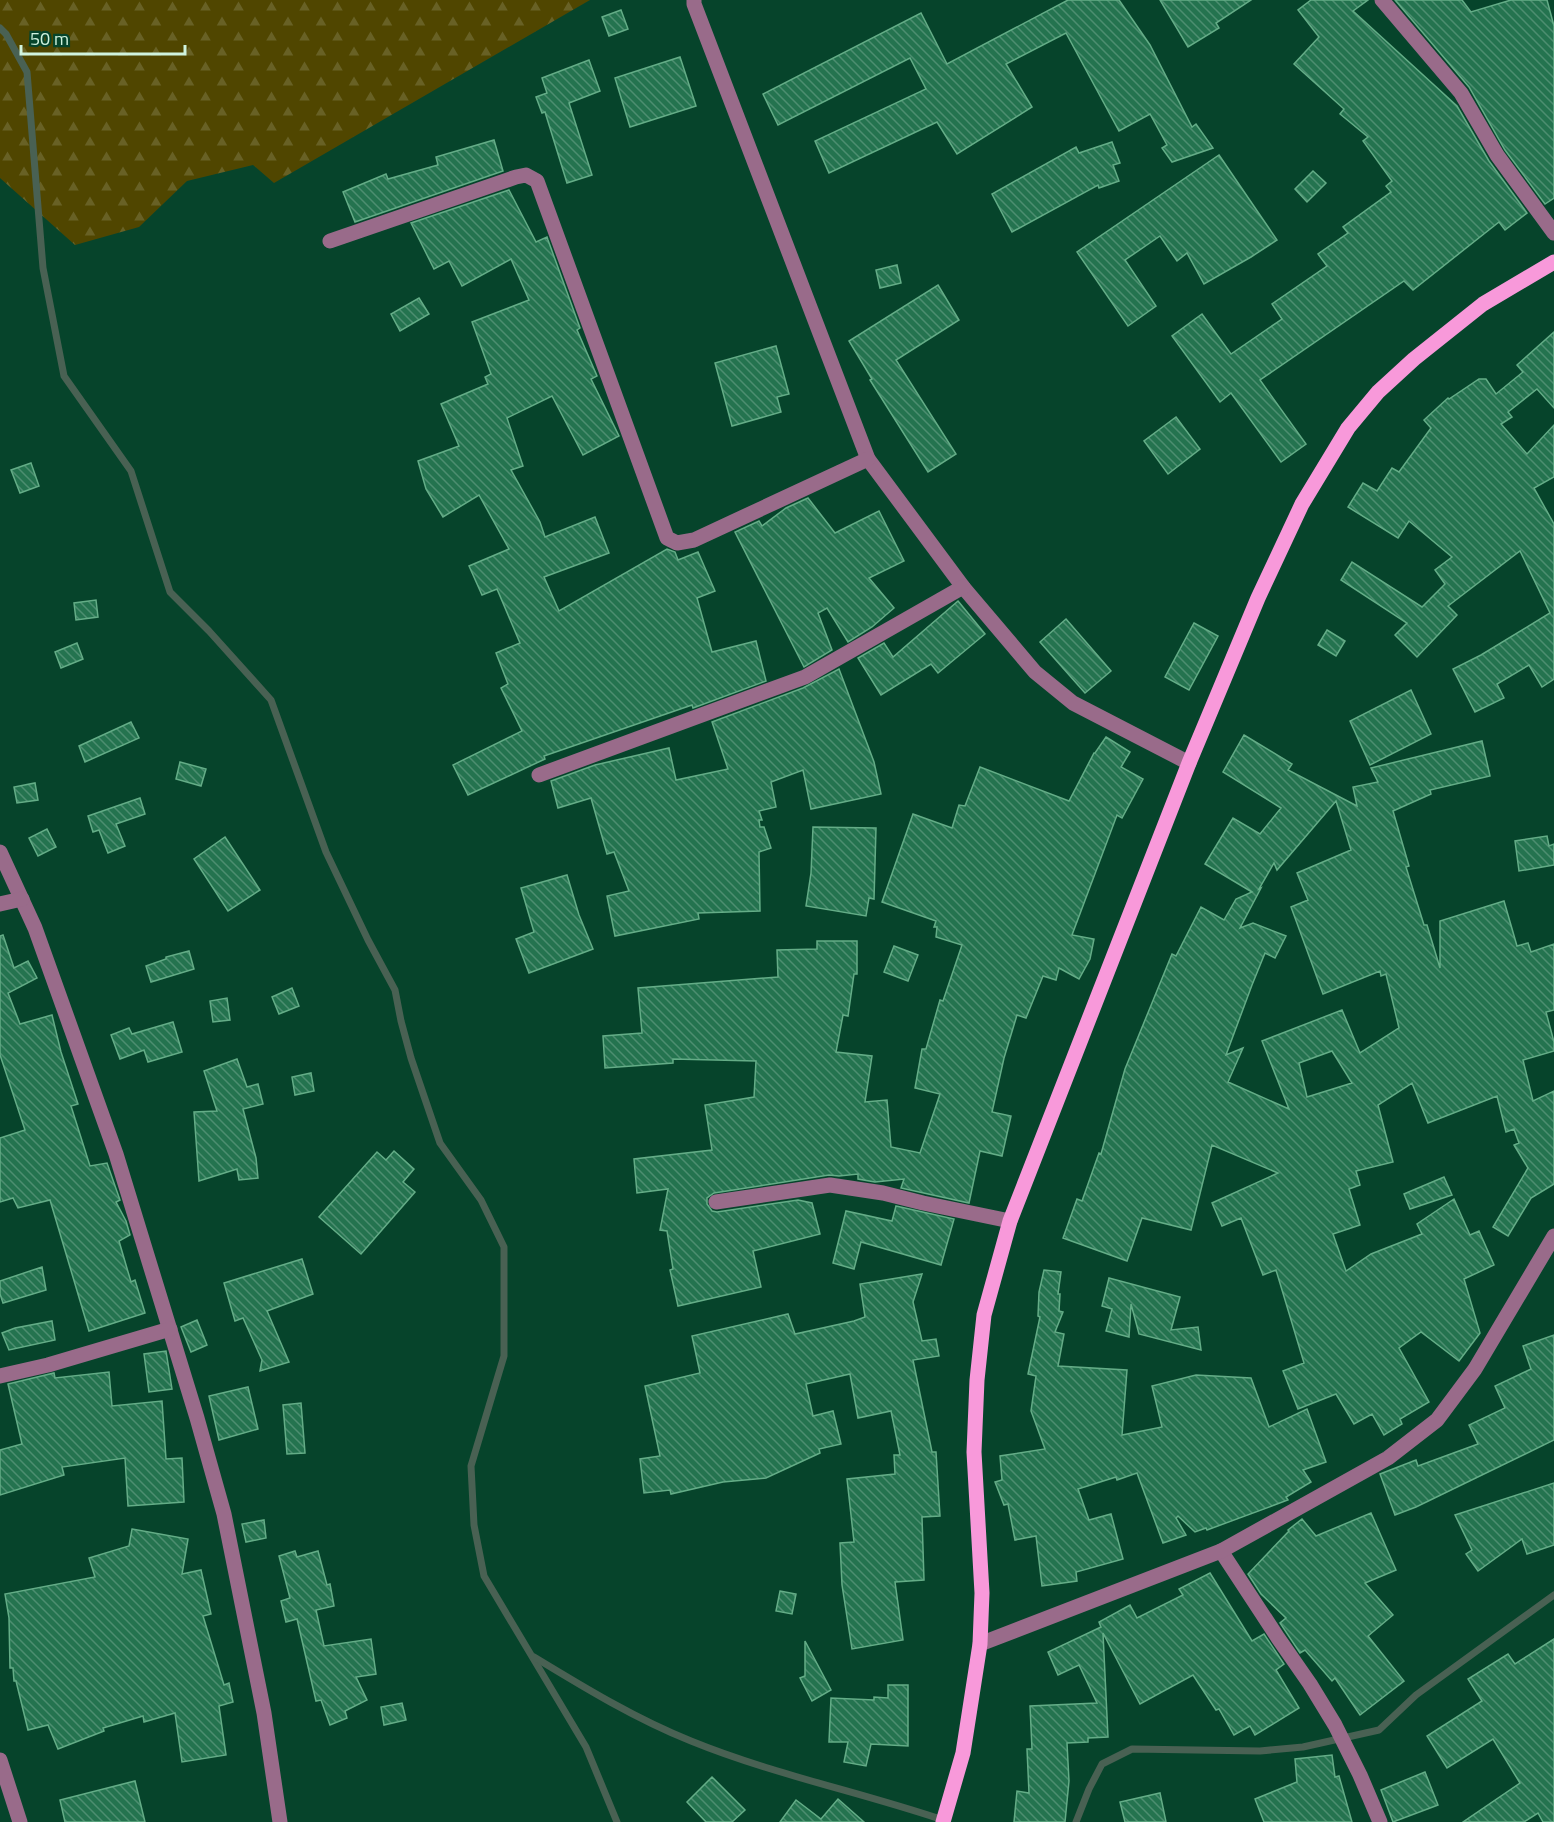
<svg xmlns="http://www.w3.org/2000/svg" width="1554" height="1822" font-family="'Titillium Web',sans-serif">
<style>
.forest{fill:url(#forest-firs)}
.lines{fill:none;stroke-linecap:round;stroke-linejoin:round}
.stream{stroke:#496153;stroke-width:7}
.building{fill:url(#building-back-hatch);stroke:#64ad87;stroke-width:1.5;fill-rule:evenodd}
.minor{stroke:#996b8a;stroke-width:15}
.major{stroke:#f899da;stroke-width:15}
</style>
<defs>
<pattern id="forest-firs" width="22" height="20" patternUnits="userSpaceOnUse" patternTransform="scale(1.5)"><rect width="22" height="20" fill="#504600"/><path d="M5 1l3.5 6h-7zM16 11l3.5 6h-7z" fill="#686125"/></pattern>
<pattern id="building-back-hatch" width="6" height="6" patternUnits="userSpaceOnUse" patternTransform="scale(1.5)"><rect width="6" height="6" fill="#24734f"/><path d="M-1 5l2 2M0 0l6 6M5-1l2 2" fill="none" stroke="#4d8e70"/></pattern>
</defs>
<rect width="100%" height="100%" fill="#06442b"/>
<polygon class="forest" points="0,0 590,0 274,183 253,165 187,181 139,227 75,245 0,178"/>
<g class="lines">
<g class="stream">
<polyline points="0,28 6,34 27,72 43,268 64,376 131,471 170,592 209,631 271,700 326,852 368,940 395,990 401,1021 411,1058 440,1143 481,1200 504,1247 504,1356 471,1466 474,1525 484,1576 586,1747 617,1822"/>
<path d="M 534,1657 C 585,1688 636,1719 691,1741 C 772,1774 860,1792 943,1820"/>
<polyline points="1076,1822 1089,1789 1102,1764 1132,1749 1260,1751 1303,1747 1379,1730 1416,1695 1554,1595"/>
</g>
</g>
<g class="building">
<polygon points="1068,0 1119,0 1150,45 1192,127 1196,124 1213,148 1172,162 1162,148 1167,145 1150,114 1119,131 1066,33 1006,64 1032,107 957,154 937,122 829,173 815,141 926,89 910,58 778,125 763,94 921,13 947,64"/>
<polygon points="1160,0 1251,0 1216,23 1219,28 1188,47"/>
<polygon points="1311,0 1368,0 1353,11 1457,106 1489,161 1527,213 1505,230 1499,222 1413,290 1404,281 1260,380 1306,444 1281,462 1231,393 1220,402 1172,336 1202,314 1231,354 1282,319 1272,304 1327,266 1318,254 1348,233 1343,227 1391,192 1386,186 1392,181 1363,141 1368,137 1340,114 1344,109 1294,64 1319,37 1298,10"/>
<polygon points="1395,0 1462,0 1471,12 1511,0 1547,0 1554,26 1554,198 1545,204 1505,150 1469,87"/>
<polygon points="621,10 628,29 609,36 602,17"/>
<polygon points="680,57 696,106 630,127 615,78"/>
<polygon points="589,60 600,91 569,103 592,175 567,183 545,112 542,113 536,97 547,93 542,78"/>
<polygon points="494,140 503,171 355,222 343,192 386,174 388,179 438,165 436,157"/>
<polygon points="1112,142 1120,163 1113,165 1119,181 1099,188 1098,185 1012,232 992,194 1076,147 1079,153"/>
<polygon points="1219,155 1277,240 1251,257 1204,284 1187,253 1177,261 1160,236 1125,260 1156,306 1128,326 1077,252"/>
<polygon points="1313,171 1326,183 1307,202 1295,189"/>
<polygon points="509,190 536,242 547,237 548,240 580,328 577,330 597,376 591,379 619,436 583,455 552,396 507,418 523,466 511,470 540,522 545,537 595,517 609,553 544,577 559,611 667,549 675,552 678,560 698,552 715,591 697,598 712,652 756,641 766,681 693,708 692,705 544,756 545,759 468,795 453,765 522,731 501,688 508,684 496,653 520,643 497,589 482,595 469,566 509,549 479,495 443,517 426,489 418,461 459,446 441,404 488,384 485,377 491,374 472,322 529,300 511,259 462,286 449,261 434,269 411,223"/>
<polygon points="897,265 901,283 880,288 876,270"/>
<polygon points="938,285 959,320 896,360 956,454 928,472 870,380 872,379 849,341"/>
<polygon points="419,298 429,314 400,331 391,314"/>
<polygon points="1554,332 1554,408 1537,389 1508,412 1512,417 1501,424 1527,454 1554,425 1554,477 1534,488 1554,524 1554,679 1542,687 1529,665 1497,684 1504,698 1475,712 1453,669 1481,655 1550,613 1520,551 1448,606 1457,615 1417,657 1395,635 1407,623 1341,580 1352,562 1422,607 1445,584 1435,570 1452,557 1409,521 1398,538 1348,507 1363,483 1377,491 1392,468 1399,472 1431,428 1424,420 1448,398 1449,399 1479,379 1486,379 1496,394 1523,372 1517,365"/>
<polygon points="776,346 789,394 777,397 781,412 732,426 715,363"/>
<polygon points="1176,417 1200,449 1168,474 1144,441"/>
<polygon points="31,463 39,486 20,493 11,470"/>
<polygon points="808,498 835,533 879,511 904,561 869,578 894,608 872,627 848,642 827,608 818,613 832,650 804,667 735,532 759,521 762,526 786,508"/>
<polygon points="96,600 98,617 76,620 74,603"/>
<polygon points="958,601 985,634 938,673 931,664 881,695 858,658 884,643 893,657"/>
<polygon points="1066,619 1111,671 1085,693 1040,642"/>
<polygon points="1194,623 1218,636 1189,690 1165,677"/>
<polygon points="1327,630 1345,641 1336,656 1318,645"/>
<polygon points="77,643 83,659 61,668 55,652"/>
<polygon points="839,669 874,762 881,794 811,809 803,770 771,782 776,807 759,811 762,820 759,820 760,827 764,827 771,848 759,852 760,911 698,913 699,919 615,936 607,896 629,891 614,852 607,854 591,798 558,808 551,781 595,765 669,748 676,780 728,769 712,722 803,688"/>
<polygon points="1411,690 1431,734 1370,765 1350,721"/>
<polygon points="131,722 139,738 85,762 79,746"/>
<path d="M 1244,735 L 1292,764 L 1288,770 L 1357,806 L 1353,787 L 1378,782 L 1371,768 L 1482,741 L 1490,776 L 1430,790 L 1431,794 L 1393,811 L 1409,866 L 1406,867 L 1424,925 L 1427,925 L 1440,968 L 1440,921 L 1504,901 L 1517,946 L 1528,943 L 1531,952 L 1554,944 L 1554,1010 L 1546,1012 L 1554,1042 L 1554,1051 L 1523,1060 L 1533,1101 L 1554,1091 L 1554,1184 L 1531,1198 L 1508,1236 L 1493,1227 L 1528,1168 L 1514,1145 L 1519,1143 L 1514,1129 L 1506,1132 L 1497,1096 L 1428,1123 L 1412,1083 L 1378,1105 L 1393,1162 L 1356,1171 L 1360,1185 L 1349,1189 L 1360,1225 L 1333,1234 L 1346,1271 L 1371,1254 L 1422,1234 L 1417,1224 L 1454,1199 L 1470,1235 L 1479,1231 L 1494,1265 L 1464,1279 L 1480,1333 L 1459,1361 L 1421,1332 L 1399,1348 L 1429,1402 L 1400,1419 L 1402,1424 L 1384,1435 L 1372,1414 L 1354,1424 L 1336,1394 L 1298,1409 L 1283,1371 L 1304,1363 L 1276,1270 L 1263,1275 L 1241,1218 L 1222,1226 L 1212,1203 L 1278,1173 L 1212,1145 L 1191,1230 L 1142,1218 L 1127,1261 L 1063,1238 L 1077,1199 L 1082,1201 L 1099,1153 L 1101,1154 L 1125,1069 L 1172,954 L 1176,956 L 1201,907 L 1224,920 L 1236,899 L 1252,892 L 1205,864 L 1233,818 L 1260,834 L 1281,808 L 1223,772 ZM 1336,801 L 1351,850 L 1297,873 L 1308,900 L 1291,907 L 1323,994 L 1380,971 L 1381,976 L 1386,974 L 1399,1028 L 1360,1053 L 1342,1010 L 1262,1041 L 1289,1109 L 1228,1082 L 1243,1048 L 1226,1055 L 1252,985 L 1265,953 L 1275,958 L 1286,936 L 1253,923 L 1240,928 L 1261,888 L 1259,889 L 1274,863 L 1277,870 ZM 1332,1051 L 1352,1083 L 1307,1097 L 1299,1063 Z"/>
<polygon points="1106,737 1130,752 1121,767 1143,779 1122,818 1117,815 1072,935 1094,939 1090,959 1079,979 1059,968 1056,980 1043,976 1026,1018 1017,1015 1004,1058 992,1112 1011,1116 1002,1156 980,1151 969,1203 901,1188 904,1179 875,1182 858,1179 858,1174 839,1176 829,1175 714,1193 707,1198 707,1204 712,1211 717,1212 798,1200 812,1203 820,1234 753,1251 761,1287 678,1306 670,1270 673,1269 667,1231 660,1230 668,1189 637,1193 634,1159 712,1150 705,1105 754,1097 756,1061 673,1059 673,1063 605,1068 603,1036 642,1033 638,988 778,977 777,950 817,949 817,941 857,941 857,974 854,974 848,1016 843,1015 836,1052 872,1056 865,1102 887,1100 891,1147 920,1153 940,1094 915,1088 922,1049 926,1049 940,1000 943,1001 962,945 936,937 937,927 934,927 936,921 882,902 913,814 952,828 959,805 965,806 980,767 1069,801 1094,753 1095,753"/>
<polygon points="180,762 206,769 201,786 176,779"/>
<polygon points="35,783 38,800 17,803 14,787"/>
<polygon points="140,798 145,814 116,824 125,846 108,853 99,830 93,832 88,816"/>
<polygon points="813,827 876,828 874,899 869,898 866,916 806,906 811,873"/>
<polygon points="47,829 56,847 38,856 29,838"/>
<polygon points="1547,836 1549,846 1554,844 1554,865 1519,871 1515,841"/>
<polygon points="225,837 260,890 228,911 194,859"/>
<polygon points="567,875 579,915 593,949 529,973 516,939 534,932 521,888"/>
<polygon points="3,935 14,968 28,961 37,978 8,993 20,1024 52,1015 61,1052 78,1104 71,1106 90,1166 107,1163 120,1200 116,1202 126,1221 130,1235 119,1241 131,1282 135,1280 145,1313 89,1331 50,1200 18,1208 13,1198 0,1202 0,1138 25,1130 0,1055 0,936"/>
<polygon points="894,946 918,955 908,981 884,972"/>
<polygon points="189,951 194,969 151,982 146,966 166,959 166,957"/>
<polygon points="292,988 299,1006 279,1014 272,997"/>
<polygon points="227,998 230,1020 213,1022 210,1001"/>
<polygon points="173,1022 182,1052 148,1062 144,1050 120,1059 111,1035 129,1028 132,1034"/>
<polygon points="237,1059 247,1087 258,1084 263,1104 243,1109 256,1158 258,1178 239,1180 237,1169 199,1181 194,1112 217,1111 204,1071"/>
<polygon points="311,1073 314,1091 295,1095 292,1077"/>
<polygon points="394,1151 414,1169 403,1182 415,1192 361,1254 319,1217 377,1152 386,1160"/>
<polygon points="1444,1177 1452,1195 1410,1209 1404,1194"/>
<polygon points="896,1206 954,1219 941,1265 861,1242 854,1269 833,1263 846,1211 892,1221"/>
<polygon points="302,1259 313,1294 267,1311 289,1362 260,1371 262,1360 243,1318 235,1321 224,1283"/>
<polygon points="42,1267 46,1290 3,1303 0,1294 0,1281"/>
<polygon points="1044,1270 1061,1272 1058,1294 1060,1294 1059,1311 1063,1312 1055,1332 1064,1334 1058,1366 1127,1370 1122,1435 1162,1427 1152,1386 1196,1375 1251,1378 1269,1427 1307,1409 1326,1462 1303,1470 1311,1482 1286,1497 1288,1500 1207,1530 1206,1528 1195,1532 1178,1516 1176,1518 1186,1535 1163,1543 1137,1473 1117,1480 1116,1477 1078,1489 1089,1520 1111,1514 1123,1559 1076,1572 1077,1581 1042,1586 1036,1536 1015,1540 1008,1504 1004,1505 995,1482 1002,1480 1000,1456 1045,1449 1031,1411 1036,1376 1028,1374 1040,1317 1038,1316 1039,1292"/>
<polygon points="922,1274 913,1302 922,1341 936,1339 939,1356 913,1360 932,1452 936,1452 940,1516 922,1517 924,1580 895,1582 903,1640 852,1649 842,1585 840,1543 854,1542 847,1479 895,1474 894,1455 900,1455 891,1411 858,1418 850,1374 806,1384 813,1416 833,1411 841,1444 819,1449 820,1453 766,1478 723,1482 671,1494 670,1490 644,1493 640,1459 660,1456 645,1386 700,1373 692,1336 788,1314 795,1334 854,1321 865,1317 860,1284"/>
<polygon points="1109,1278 1180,1297 1171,1330 1198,1327 1201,1350 1139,1334 1131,1304 1129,1337 1106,1331 1112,1309 1102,1306"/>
<polygon points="197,1320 207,1345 191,1352 181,1327"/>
<polygon points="52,1321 55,1340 9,1350 2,1333 15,1328"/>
<polygon points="1554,1335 1554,1440 1416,1507 1395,1515 1380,1474 1416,1460 1418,1466 1478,1444 1469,1425 1505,1408 1495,1386 1531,1369 1523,1346"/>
<polygon points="166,1351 172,1389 149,1392 144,1354"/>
<polygon points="109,1372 112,1406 162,1401 166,1459 182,1458 184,1502 128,1506 125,1458 62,1467 64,1475 0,1495 0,1450 22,1444 8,1384 54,1373 55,1378"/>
<polygon points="248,1387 258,1429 219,1440 209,1396"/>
<polygon points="301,1403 305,1453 287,1454 283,1405"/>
<polygon points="1554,1483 1554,1545 1527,1554 1522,1539 1478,1571 1466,1554 1472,1550 1455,1515"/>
<polygon points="1371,1513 1396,1570 1365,1583 1393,1615 1368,1636 1404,1681 1360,1715 1335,1678 1332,1681 1305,1650 1300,1653 1280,1623 1286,1618 1261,1594 1248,1574 1289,1531 1288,1530 1302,1519 1316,1536"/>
<polygon points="264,1520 266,1538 246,1542 242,1524"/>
<polygon points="132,1529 188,1539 182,1574 201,1570 211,1614 203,1616 224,1685 229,1683 233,1702 219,1706 226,1755 182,1762 175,1713 144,1722 143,1716 103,1728 104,1731 58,1749 48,1725 28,1730 16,1681 14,1681 13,1668 10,1668 9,1618 5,1594 95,1577 89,1558 129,1546"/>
<polygon points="295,1551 297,1557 318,1551 327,1585 330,1584 334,1606 316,1610 324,1646 371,1639 376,1674 356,1677 367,1700 345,1711 347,1718 330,1725 321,1700 316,1701 297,1619 286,1622 281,1601 290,1598 279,1556"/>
<polygon points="1210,1573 1252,1641 1264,1634 1284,1664 1276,1670 1299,1708 1255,1735 1250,1726 1234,1735 1219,1709 1216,1710 1193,1675 1140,1704 1103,1633 1108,1737 1088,1738 1088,1742 1067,1743 1069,1781 1065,1822 1014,1822 1017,1791 1029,1793 1027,1749 1032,1749 1030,1706 1097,1703 1079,1665 1058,1675 1048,1652 1101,1627 1099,1622 1130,1605 1137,1618 1183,1595 1179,1589"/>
<polygon points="780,1591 796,1594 792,1614 776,1611"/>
<polygon points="1554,1639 1554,1822 1543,1822 1538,1813 1524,1822 1463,1822 1520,1783 1493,1739 1447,1768 1427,1736 1482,1701 1468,1679 1508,1654 1515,1664"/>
<polygon points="805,1641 831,1690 812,1701 800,1678 805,1676"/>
<polygon points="888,1685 908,1685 908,1746 871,1744 866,1766 844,1762 848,1742 829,1742 831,1698 874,1700 874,1697 888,1698"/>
<polygon points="402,1703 406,1720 384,1725 381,1707"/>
<polygon points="1332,1755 1335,1777 1339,1776 1352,1822 1264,1822 1255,1799 1297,1782 1295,1759"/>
<polygon points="1425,1772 1438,1805 1393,1822 1381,1790"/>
<polygon points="712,1777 745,1810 732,1822 706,1822 687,1802"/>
<polygon points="135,1781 145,1822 65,1822 60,1800"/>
<polygon points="1160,1793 1166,1822 1125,1822 1120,1802"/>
<polygon points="838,1799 864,1822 780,1822 796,1800 821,1819"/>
</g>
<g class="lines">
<g class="minor">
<polyline points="694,0 694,4 868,459 963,587 1035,672 1073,703 1189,763"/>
<polyline points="1382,0 1461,93 1497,155 1554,233"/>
<polyline points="330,241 516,177 526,175 537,181 667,538 677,543 694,540 868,459"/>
<polyline points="539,775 805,677 963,587"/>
<polyline points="0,852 35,928 116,1154 197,1418 224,1514 264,1713 280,1822"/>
<polyline points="0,904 22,899"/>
<polyline points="716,1202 830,1185 883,1193 923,1203 1010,1221"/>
<polyline points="0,1376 48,1365 170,1329"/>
<polyline points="1221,1551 1278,1638 1310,1684 1335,1725 1360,1775 1380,1822"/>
<polyline points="980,1644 1221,1551 1388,1458 1437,1420 1475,1369 1554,1236"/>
<polyline points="0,1760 20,1822"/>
</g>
<polyline class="major" points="943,1822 963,1753 980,1644 982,1593 974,1452 977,1380 984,1315 1010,1221 1189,763 1258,598 1302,504 1348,428 1378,392 1414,359 1483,304 1554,262"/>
</g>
<path d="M21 45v9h164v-9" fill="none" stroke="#d0f3de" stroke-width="3"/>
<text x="30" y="45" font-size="18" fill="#d0f3de" stroke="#06442b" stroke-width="4.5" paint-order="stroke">50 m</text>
</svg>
